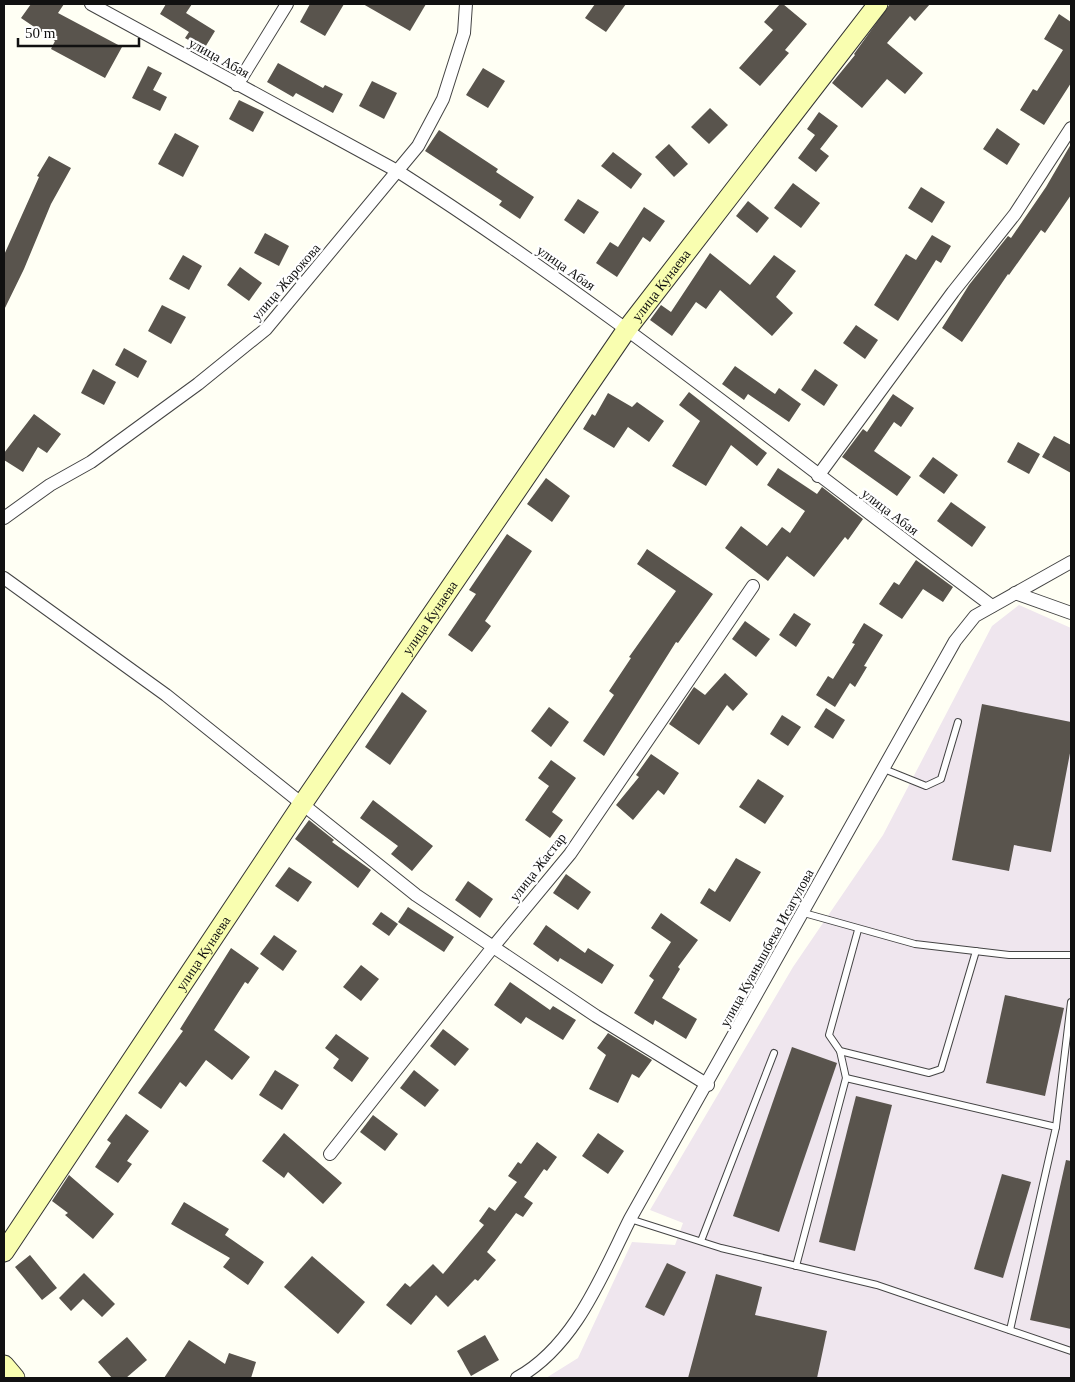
<svg xmlns="http://www.w3.org/2000/svg" width="1075" height="1382" font-family="Georgia,serif">
<style>
.industrial{fill:#efe6ee}
.building{fill:#59544d}
.lines{fill:none;stroke-linecap:round;stroke-linejoin:round}
.service-casing{stroke:#444;stroke-width:8}
.minor-casing{stroke:#444;stroke-width:14}
.secondary-casing{stroke:#333;stroke-width:21}
.service{stroke:#fff;stroke-width:6}
.minor{stroke:#fff;stroke-width:12}
.secondary{stroke:#f9feb0;stroke-width:19}
.labels{text-anchor:middle;dominant-baseline:central;stroke-width:5;stroke-linejoin:round;paint-order:stroke}
.street-label{font-size:14px;fill:#111;stroke:#fff}
</style>
<rect width="100%" height="100%" fill="#fffff4"/>
<polygon class="industrial" points="1019,605 1071,628 1071,1378 546,1378 578,1358 632,1242 675,1245 683,1223 650,1210 793,967 883,835 992,626"/>
<g class="building">
<polygon points="31,4 64,4 58,13 122,47 105,78 51,49 55,41 21,18"/>
<polygon points="166,4 192,4 186,13 215,31 204,49 185,38 189,32 160,14"/>
<polygon points="310,4 344,4 325,36 300,22"/>
<polygon points="363,4 426,4 410,31"/>
<polygon points="595,4 626,4 606,32 585,18"/>
<polygon points="780,4 783,4 807,24 785,50 789,53 760,86 739,68 773,30 764,22"/>
<polygon points="890,4 930,4 915,21 910,16 887,43 923,73 905,94 887,79 862,108 832,83 855,55 854,54"/>
<polygon points="1059,14 1071,22 1071,83 1044,125 1020,110 1033,89 1037,91 1063,50 1044,39"/>
<polygon points="278,63 323,88 325,85 343,94 333,113 296,93 293,97 267,82"/>
<polygon points="148,66 162,73 153,90 167,97 160,111 132,98"/>
<polygon points="483,68 505,81 488,108 466,95"/>
<polygon points="372,81 397,93 384,119 359,106"/>
<polygon points="239,100 264,112 253,132 229,119"/>
<polygon points="710,108 728,125 709,144 691,127"/>
<polygon points="819,112 838,126 820,149 829,156 816,172 798,158 815,135 807,129"/>
<polygon points="997,128 1020,144 1007,165 983,149"/>
<polygon points="439,130 498,169 496,172 534,197 520,219 499,205 502,201 425,151"/>
<polygon points="175,133 199,146 183,177 158,164"/>
<polygon points="669,144 688,164 674,177 655,157"/>
<polygon points="1071,144 1071,195 1045,233 1041,230 1009,275 1008,274 962,342 942,328 969,285 1008,236 1011,238 1046,187"/>
<polygon points="613,152 642,174 631,189 601,166"/>
<polygon points="49,156 71,168 51,204 24,269 4,310 4,255 39,177 37,176"/>
<polygon points="793,183 820,203 801,228 774,208"/>
<polygon points="921,187 945,202 932,223 908,208"/>
<polygon points="578,199 599,212 584,234 564,220"/>
<polygon points="748,201 769,218 757,233 736,216"/>
<polygon points="644,207 665,221 650,242 643,237 617,277 596,263 610,242 618,247"/>
<polygon points="265,233 289,246 279,266 254,253"/>
<polygon points="932,235 951,246 941,263 936,260 898,321 874,305 906,254 916,260"/>
<polygon points="710,253 750,285 774,255 796,271 776,297 793,313 772,336 720,290 706,309 696,302 672,336 650,320 661,305 671,312"/>
<polygon points="183,255 202,266 189,290 169,279"/>
<polygon points="240,267 262,283 249,301 227,285"/>
<polygon points="162,305 186,317 171,344 148,331"/>
<polygon points="856,325 878,340 865,359 843,343"/>
<polygon points="124,348 147,361 138,378 115,365"/>
<polygon points="735,366 775,394 779,388 801,404 789,422 748,394 744,400 722,384"/>
<polygon points="93,369 116,382 104,405 81,393"/>
<polygon points="815,369 838,385 824,406 801,390"/>
<polygon points="689,392 767,453 757,466 731,445 706,486 672,466 700,421 679,405"/>
<polygon points="608,393 632,407 637,402 664,421 649,442 628,427 614,448 583,429 592,414 595,416"/>
<polygon points="893,394 914,408 901,427 894,422 874,451 911,477 897,496 842,457 863,429 867,432"/>
<polygon points="34,414 61,434 47,453 38,447 23,472 4,460 4,453"/>
<polygon points="1054,436 1071,445 1071,473 1042,457"/>
<polygon points="1018,442 1040,454 1029,474 1007,462"/>
<polygon points="933,457 958,475 944,494 919,476"/>
<polygon points="778,468 817,494 822,487 863,519 848,540 845,537 814,577 787,556 768,581 725,548 741,526 767,546 782,527 790,533 805,511 767,485"/>
<polygon points="546,478 570,496 552,522 527,504"/>
<polygon points="951,502 986,527 972,547 937,521"/>
<polygon points="507,534 532,551 485,621 491,626 472,652 448,635 476,594 469,590"/>
<polygon points="647,549 713,594 678,643 676,642 604,756 583,741 614,695 609,691 631,658 629,657 676,591 637,564"/>
<polygon points="916,560 953,587 943,602 923,589 902,619 879,604 894,582 899,585"/>
<polygon points="794,613 811,624 796,647 779,635"/>
<polygon points="745,621 770,639 756,657 732,639"/>
<polygon points="864,623 883,635 864,666 867,667 855,687 850,683 835,707 816,695 828,676 833,679 855,644 852,643"/>
<polygon points="725,673 748,694 733,711 727,705 699,745 669,724 694,687 705,695"/>
<polygon points="402,692 427,711 390,765 365,747"/>
<polygon points="982,704 1071,722 1071,748 1051,852 1014,845 1009,871 952,860"/>
<polygon points="549,707 569,722 551,747 531,731"/>
<polygon points="826,708 845,720 833,739 814,727"/>
<polygon points="782,715 801,727 788,746 770,734"/>
<polygon points="651,754 679,773 664,795 658,790 633,820 616,805 639,777 636,775"/>
<polygon points="551,760 576,778 552,812 563,820 550,838 525,820 549,786 538,778"/>
<polygon points="758,779 784,796 765,824 739,807"/>
<polygon points="373,800 433,846 412,871 391,854 398,846 360,818"/>
<polygon points="309,820 334,840 332,842 371,870 358,888 295,839"/>
<polygon points="736,858 761,872 730,922 700,903 709,888 715,892"/>
<polygon points="289,867 312,882 298,902 275,886"/>
<polygon points="566,874 591,892 578,910 553,893"/>
<polygon points="468,881 493,899 480,918 455,900"/>
<polygon points="408,907 454,937 444,952 398,922"/>
<polygon points="381,912 398,924 389,936 372,924"/>
<polygon points="661,913 698,940 678,967 680,969 662,998 697,1019 686,1039 655,1020 653,1025 634,1013 654,980 649,976 671,942 651,928"/>
<polygon points="546,925 585,953 588,948 614,965 602,984 560,958 558,962 533,944"/>
<polygon points="274,935 297,951 283,971 260,954"/>
<polygon points="231,948 259,968 248,984 245,982 214,1030 250,1057 232,1080 206,1060 186,1087 180,1082 161,1109 138,1093 183,1031 180,1029"/>
<polygon points="361,965 379,979 361,1001 343,987"/>
<polygon points="510,982 550,1010 553,1006 576,1020 563,1040 526,1017 521,1024 494,1005"/>
<polygon points="1005,995 1064,1008 1045,1096 986,1083"/>
<polygon points="443,1029 469,1049 455,1066 430,1046"/>
<polygon points="608,1033 652,1060 639,1078 632,1074 618,1103 589,1089 606,1055 597,1048"/>
<polygon points="336,1034 369,1058 352,1082 333,1068 339,1059 325,1048"/>
<polygon points="792,1047 837,1063 779,1232 733,1216"/>
<polygon points="275,1070 299,1085 282,1110 259,1095"/>
<polygon points="414,1070 439,1090 425,1107 400,1088"/>
<polygon points="856,1096 892,1105 855,1251 819,1242"/>
<polygon points="126,1114 149,1131 127,1161 132,1164 118,1183 95,1167 111,1143 107,1140"/>
<polygon points="373,1115 398,1134 385,1151 360,1132"/>
<polygon points="284,1133 342,1183 323,1204 288,1172 284,1178 262,1161"/>
<polygon points="598,1133 624,1151 608,1174 582,1156"/>
<polygon points="537,1142 557,1157 547,1171 544,1169 524,1197 533,1203 523,1217 516,1213 487,1252 496,1260 478,1281 475,1279 448,1307 436,1295 411,1325 386,1305 405,1283 410,1287 433,1264 443,1274 484,1225 479,1221 489,1207 495,1211 517,1182 508,1176 518,1162 521,1164"/>
<polygon points="1066,1160 1071,1161 1071,1329 1030,1320"/>
<polygon points="1002,1174 1031,1182 1003,1278 974,1269"/>
<polygon points="69,1175 114,1214 93,1239 65,1215 68,1213 52,1201"/>
<polygon points="184,1202 229,1229 225,1235 264,1262 248,1285 223,1267 230,1258 171,1224"/>
<polygon points="30,1255 57,1288 42,1300 15,1267"/>
<polygon points="312,1256 365,1302 338,1334 284,1287"/>
<polygon points="667,1263 686,1272 664,1316 645,1307"/>
<polygon points="84,1273 115,1304 102,1317 83,1299 71,1311 59,1298"/>
<polygon points="716,1274 762,1287 755,1315 827,1331 817,1378 688,1378"/>
<polygon points="485,1335 499,1360 471,1376 457,1351"/>
<polygon points="127,1337 147,1360 126,1378 112,1378 98,1362"/>
<polygon points="189,1340 225,1364 229,1353 256,1362 251,1378 164,1378"/>
</g>
<g class="lines">
<defs>
<g id="service">
<polyline points="884,769 926,786 941,779 958,722"/>
<polyline points="804,913 915,944 1009,955 1071,955"/>
<polyline points="858,930 829,1035 840,1051 929,1073 941,1069 976,951"/>
<polyline points="840,1051 846,1078"/>
<polyline points="1056,1127 1071,1002"/>
<polyline points="630,1219 721,1248 877,1285 1071,1351"/>
<polyline points="701,1241 774,1053"/>
<polyline points="796,1266 846,1078 1056,1127 1010,1330"/>
</g>
<g id="minor">
<path d="M 91,4 L 399,172 C 605,304 796,460 992,606"/>
<polyline points="237,85 287,4"/>
<polyline points="818,476 953,292 1015,214 1071,128"/>
<polyline points="4,518 50,485 91,462 198,384 266,329 418,146 443,99 464,33 466,4"/>
<polyline points="4,578 166,695 416,895 596,1016 708,1085"/>
<polyline points="1015,593 1071,613"/>
<polyline points="330,1154 493,947 570,854 753,586"/>
<path d="M 517,1378 C 575,1346 602,1275 630,1219 L 955,641 L 975,616 L 1071,562"/>
</g>
<g id="secondary">
<path id="s1" d="M 4,1252 L 303,803 L 627,329 L 878,4"/>
<polyline points="4,1365 15,1378"/>
</g>
</defs>
<use href="#service" class="service-casing"/>
<use href="#minor" class="minor-casing"/>
<use href="#secondary" class="secondary-casing"/>
<use href="#service" class="service"/>
<use href="#minor" class="minor"/>
<use href="#secondary" class="secondary"/>
</g>
<g class="labels">
<g class="street-label">
<text transform="translate(219 58) rotate(29)">улица Абая</text>
<text transform="translate(566 268) rotate(35)">улица Абая</text>
<text transform="translate(286 282) rotate(-49)">улица Жарокова</text>
<text stroke="none"><textPath href="#s1" startOffset="1169">улица Кунаева</textPath></text>
<text transform="translate(890 512) rotate(37)">улица Абая</text>
<text stroke="none"><textPath href="#s1" startOffset="764">улица Кунаева</textPath></text>
<text transform="translate(538 867) rotate(-52)">улица Жастар</text>
<text transform="translate(767 948) rotate(-61)">улица Куанышбека Исагулова</text>
<text stroke="none"><textPath href="#s1" startOffset="359">улица Кунаева</textPath></text>
</g>
</g>
<rect width="1075" height="1382" fill="none" stroke="#111111" stroke-width="10"/>
<path d="M18 38v8h121v-8" fill="none" stroke="#111111" stroke-width="2.5"/>
<text x="25" y="38" font-size="15" fill="#111111" stroke="#ffffff" stroke-width="4" paint-order="stroke">50 m</text>
</svg>
